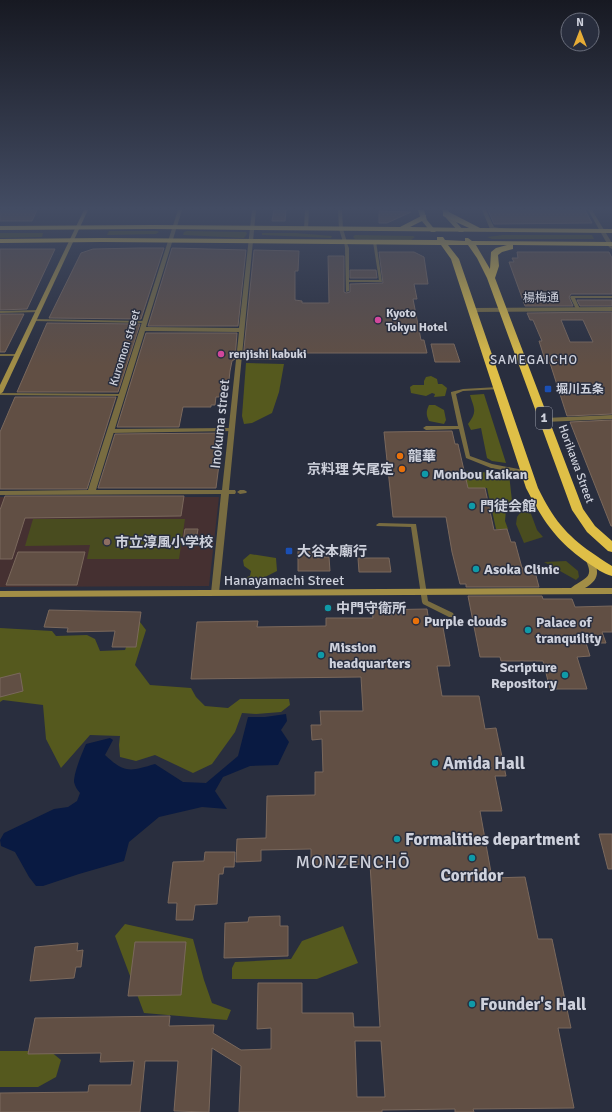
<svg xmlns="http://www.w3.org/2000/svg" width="612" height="1112" font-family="Signika,'Noto Sans JP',sans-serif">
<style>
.education{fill:#453031}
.green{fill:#494c1f}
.forest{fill:#55591e}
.water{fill:#091a42}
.building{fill:#614f44;stroke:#7a685c;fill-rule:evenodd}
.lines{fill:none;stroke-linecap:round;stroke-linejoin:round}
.lane{fill:#786c41;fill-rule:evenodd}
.street{fill:#786c41;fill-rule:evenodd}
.secondary{fill:#a28e46;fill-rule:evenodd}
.primary{fill:#c2a848;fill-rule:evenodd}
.highway{fill:#dfbf47;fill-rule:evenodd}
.hotel-dot{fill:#d1479c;stroke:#292e3e;stroke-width:1.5}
.transit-dot{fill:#1a4fb4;stroke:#292e3e;stroke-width:1.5}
.food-dot{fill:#e8710a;stroke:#292e3e;stroke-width:1.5}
.culture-dot{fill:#0f9aa8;stroke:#292e3e;stroke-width:1.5}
.education-dot{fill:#8d6e63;stroke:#292e3e;stroke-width:1.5}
.labels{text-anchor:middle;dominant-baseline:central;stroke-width:3;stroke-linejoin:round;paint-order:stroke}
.far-street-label{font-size:12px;fill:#ced1dc;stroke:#292e3e}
.far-poi-label{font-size:12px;font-weight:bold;fill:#ced1dc;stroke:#292e3e;text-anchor:start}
.far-neighbourhood-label{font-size:13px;letter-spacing:1px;fill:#ced1dc;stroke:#292e3e}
.shield{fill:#292e3e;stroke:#9ca0ad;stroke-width:1}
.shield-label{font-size:13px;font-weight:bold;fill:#ced1dc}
.street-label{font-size:14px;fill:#ced1dc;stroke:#292e3e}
.poi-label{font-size:14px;font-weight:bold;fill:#ced1dc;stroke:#292e3e;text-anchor:start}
.near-poi-label{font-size:17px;font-weight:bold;fill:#ced1dc;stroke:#292e3e;text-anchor:start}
.near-neighbourhood-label{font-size:18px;letter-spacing:1px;fill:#ced1dc;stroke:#292e3e}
</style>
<rect width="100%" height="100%" fill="#292e3e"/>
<polygon class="education" points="0,497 219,497 209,586 0,587"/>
<g class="green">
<polygon points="109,231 157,231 159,232 156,234 107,235"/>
<polygon points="187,231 240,232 246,232 247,234 244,238 183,235 184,232"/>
<polygon points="0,233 43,233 42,237 0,238"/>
<polygon points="262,233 296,233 332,236 331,238 262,235"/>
<polygon points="355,235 413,236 415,237 411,240 355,239 353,237"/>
<polygon points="503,235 592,235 594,239 492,239 487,237"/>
<polygon points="527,503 537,530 543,537 524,543 516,524 517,517"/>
<polygon points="33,519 185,519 179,559 87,559 90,545 25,546"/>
<polygon points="566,561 578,571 579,577 576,580 544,562"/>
</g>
<g class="forest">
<polygon points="246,363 284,364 279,392 272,413 252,423 244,424 242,416"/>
<polygon points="431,376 437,379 438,384 442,384 447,388 445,396 434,397 435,394 432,393 426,396 411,393 410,387 413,385 424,385 424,381 426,377"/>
<path d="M 484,394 L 506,463 L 492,461 L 487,458 L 481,428 L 471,430 L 468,424 C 478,411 474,409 470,395 Z"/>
<path d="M 429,405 L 435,405 L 444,410 L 446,420 L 444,424 L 429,421 C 426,415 426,411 429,405 Z"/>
<polygon points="464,471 509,474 512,501 511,505 506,510 505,521 508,529 496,529 487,488 468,488"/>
<polygon points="250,554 276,558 277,571 261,579 242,579 250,576 251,571 244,566 243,560"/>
<polygon points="137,618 146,630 135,665 150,685 191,688 196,697 205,706 228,708 240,699 289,699 290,705 281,712 256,714 242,713 235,732 212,764 193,773 155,755 136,761 120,757 119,745 120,736 90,735 61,768 46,739 43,705 3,700 0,702 0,628 52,631 56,636 87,635 95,639 100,651 125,650"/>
<polygon points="125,924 193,939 204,980 212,1003 231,1010 227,1020 144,1013 115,936"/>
<polygon points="343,926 358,963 317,979 232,979 232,968 235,962 291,959 302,941"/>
<polygon points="0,1051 50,1051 61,1060 56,1077 38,1087 0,1087"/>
</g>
<path class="water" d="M 286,714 L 287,721 L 281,730 L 289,742 L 278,765 L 250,766 L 223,777 L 215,791 L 227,809 L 202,807 L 159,817 L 129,842 L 124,861 L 79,874 L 43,886 L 36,886 L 29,877 L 15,852 L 1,846 L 0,840 L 4,833 L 54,809 L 68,807 L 77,801 L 80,793 C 77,790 75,786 74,782 C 74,772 82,753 86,744 L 110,738 L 113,740 L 105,755 C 125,774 131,771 155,764 L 183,782 L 206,783 L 238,756 L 248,717 L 265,717 Z"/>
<g class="building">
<polygon points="0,210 37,210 32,221 0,221"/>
<polygon points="274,210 286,210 285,221 272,221"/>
<polygon points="488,210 585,210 592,223 494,224"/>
<polygon points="379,211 411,212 387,223 379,223"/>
<polygon points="139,248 164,248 141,319 49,318 81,253 93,249"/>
<polygon points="172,248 246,250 238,326 148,326"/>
<polygon points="0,249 55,249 27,309 0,310"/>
<polygon points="254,250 299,251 298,271 295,271 295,300 302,301 302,303 329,303 328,256 344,256 344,292 346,293 350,292 350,284 383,283 379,252 414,252 424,257 428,284 414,284 417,299 413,299 421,340 424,340 427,353 287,353 286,359 243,359"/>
<polygon points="517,252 609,252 612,258 612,294 571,294 569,297 573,306 525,306 509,262 514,262 512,258 518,258"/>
<polygon points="350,270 376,270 377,278 350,278"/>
<polygon points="577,300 612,300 612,306 580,306"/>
<path d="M 612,312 L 612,414 L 567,416 L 550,363 L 546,363 L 539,341 L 542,341 L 533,320 L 530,320 L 527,313 ZM 561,320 L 583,320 L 593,342 L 570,342 Z"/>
<polygon points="0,314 24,314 5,352 0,352"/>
<polygon points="47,323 140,324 118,392 17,392"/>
<polygon points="146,333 237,333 235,359 232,361 230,371 227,397 216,397 215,405 211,405 211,407 183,407 179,427 117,427"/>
<polygon points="431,344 454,344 460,362 435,362"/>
<polygon points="15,397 116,397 87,489 0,489 0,432"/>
<polygon points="612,420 612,526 611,526 570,422"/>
<polygon points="452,431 455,444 458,444 468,488 485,488 494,530 507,529 511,542 515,542 522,568 534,568 539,587 466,587 466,584 460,584 452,552 446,517 393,517 384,432"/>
<polygon points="223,433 216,488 98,488 115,434"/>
<polygon points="5,496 184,496 181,516 25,518 12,559 0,559 0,510"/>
<polygon points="185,529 198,529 196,541 183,541"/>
<polygon points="298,550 318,550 318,557 329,557 330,571 298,571"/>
<polygon points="18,552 85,552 77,585 6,585"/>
<polygon points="358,558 389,558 391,572 359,572"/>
<polygon points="468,596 542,596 543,599 572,599 575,607 612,606 612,632 602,632 606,643 586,643 590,656 577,657 587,689 550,689 543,661 501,661 500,657 480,657"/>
<path d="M 427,609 L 429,622 L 442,622 L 450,666 L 437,666 L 442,696 L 479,696 L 485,729 L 496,728 L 506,776 L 495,776 L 502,811 L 480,811 L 492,878 L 525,877 L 538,939 L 552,939 L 571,1028 L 558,1028 L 574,1108 L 473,1109 L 474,1112 L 455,1112 L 455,1109 L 382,1110 L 382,1112 L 239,1112 L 241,1066 L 212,1048 L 209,1112 L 174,1111 L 178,1061 L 145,1061 L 140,1112 L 0,1112 L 0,1093 L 88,1092 L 89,1085 L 131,1085 L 134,1061 L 100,1062 L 101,1053 L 28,1054 L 35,1018 L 170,1016 L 169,1026 L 214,1025 L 213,1033 L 241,1050 L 271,1049 L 271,1028 L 257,1029 L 258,983 L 302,983 L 302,1013 L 353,1013 L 354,1027 L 380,1027 L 370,864 L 311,865 L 311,849 L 261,850 L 261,861 L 236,862 L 237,839 L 266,838 L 267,796 L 315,795 L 315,772 L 323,772 L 322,739 L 312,740 L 311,725 L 321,725 L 320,711 L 363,711 L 361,677 L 191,679 L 197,622 L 258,621 L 257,627 L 326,626 L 326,618 L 373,618 L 372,610 ZM 355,1041 L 381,1041 L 385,1097 L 357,1097 Z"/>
<polygon points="49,610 141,612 136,647 112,647 115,631 67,632 68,628 44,627"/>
<polygon points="20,673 23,691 0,697 0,678"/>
<polygon points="599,834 612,834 612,869 608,869"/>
<polygon points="205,852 235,852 234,867 224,867 223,874 219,874 217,904 195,905 193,920 176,920 177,903 168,903 173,862 204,861"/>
<polygon points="280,916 280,926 288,926 288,956 224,958 225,923 248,922 249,917"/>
<polygon points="135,942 186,942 181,995 128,996"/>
<polygon points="78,943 77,951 83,950 81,967 76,967 74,978 30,981 35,947"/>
</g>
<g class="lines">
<g class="lane">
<polygon points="305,210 309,210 308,229 306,230 304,229"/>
<polygon points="344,241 346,241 349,248 349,280 379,280 373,242 376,241 382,282 349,282 349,291 346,292 345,248"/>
<polygon points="571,296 612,296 612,298 575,298 580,309 578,310 576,309 570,297"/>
<polygon points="38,310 39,310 39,312 0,313 0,311"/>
<polygon points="32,319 144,321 146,322 144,323 34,321 32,320"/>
<polygon points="0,354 18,354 20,355 18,356 0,356"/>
<polygon points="498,387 500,387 500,389 463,391 456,394 470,456 492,464 529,471 530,472 529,473 527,474 491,468 466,458 459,429 426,430 423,428 426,426 458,426 451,393 451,392 463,389"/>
<polygon points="0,393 122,394 124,395 122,396 0,395"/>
<polygon points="231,428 234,430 233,431 110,433 107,431 110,429"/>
<polygon points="244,490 246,491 247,492 246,493 240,494 237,492 240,490"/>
<polygon points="379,523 416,524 428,601 453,613 454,615 453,617 449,617 423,604 422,602 411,527 377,526 376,525"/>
</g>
<g class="street">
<path d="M 178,210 L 182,210 L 146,327 L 239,328 L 252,210 L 256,210 L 229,490 L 235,490 L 236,492 L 235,494 L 229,494 L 219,593 L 218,595 L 212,595 L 211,593 L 221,494 L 0,495 L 0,491 L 88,490 ZM 145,331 L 239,332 L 222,490 L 96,490 Z"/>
<polygon points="338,210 342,210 343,229 347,242 345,243 343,242 339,229"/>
<polygon points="482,210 486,210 494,227 506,229 506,231 490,229"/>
<polygon points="588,210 592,210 612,243 612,249 609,247"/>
<polygon points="612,307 612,311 471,312 468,310 471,308"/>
<polygon points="612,415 612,419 545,422 542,420 545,418"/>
</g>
<g class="secondary">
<polygon points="84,210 88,210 3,392 0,394 0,385"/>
<path d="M 588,554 L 591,555 C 599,569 601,579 585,588 L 612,588 L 612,594 L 0,597 L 0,591 L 571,588 C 585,577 596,579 584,557 Z"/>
</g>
<g class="primary">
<polygon points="418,210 424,210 427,220 436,231 435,232 431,232 421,220"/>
<polygon points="442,210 448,210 451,216 464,231 463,232 459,232 446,218"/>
</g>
<g class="highway">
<polygon points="443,212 449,212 480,228 612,229 612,233 153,229 0,230 0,226 153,225 400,227 423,215 426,215 426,219 410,227 469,228 443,216"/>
<path d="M 437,237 L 443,237 L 445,240 L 465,241 L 465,238 L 468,238 L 472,241 L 612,242 L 612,246 L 513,245 L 513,249 L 502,252 L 498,255 L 499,266 L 495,278 L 583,509 L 595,526 L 612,541 L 612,552 L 608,551 L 587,532 L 572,510 L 487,278 L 477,258 L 468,245 L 448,245 L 459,259 L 538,488 C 558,529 574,542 612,566 L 612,576 C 603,574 596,568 588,563 C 557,542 543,521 526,488 L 451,259 L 441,245 L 102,242 L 0,243 L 0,239 L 102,238 L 437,240 ZM 476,245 L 507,245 L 496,248 L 491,252 L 490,269 Z"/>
</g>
</g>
<linearGradient id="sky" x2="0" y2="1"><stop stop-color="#171922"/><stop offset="0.57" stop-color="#434c63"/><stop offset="1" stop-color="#434c63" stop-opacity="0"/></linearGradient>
<rect width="612" height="366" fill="url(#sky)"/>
<g class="hotel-dot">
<circle cx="378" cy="320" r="4"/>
<circle cx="221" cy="354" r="4"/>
</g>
<g class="transit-dot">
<rect x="544" y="385" width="8" height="8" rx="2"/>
<rect x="285" y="547" width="8" height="8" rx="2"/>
</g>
<g class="food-dot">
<circle cx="400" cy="456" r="4"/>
<circle cx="402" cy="469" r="4"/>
<circle cx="416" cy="621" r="4"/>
</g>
<g class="culture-dot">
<circle cx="425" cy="474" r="4"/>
<circle cx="472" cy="506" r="4"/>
<circle cx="476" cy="569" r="4"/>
<circle cx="328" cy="608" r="4"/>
<circle cx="528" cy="630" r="4"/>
<circle cx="321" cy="655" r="4"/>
<circle cx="565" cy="675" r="4"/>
<circle cx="435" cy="763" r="4"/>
<circle cx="397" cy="839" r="4"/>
<circle cx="472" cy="858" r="4"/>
<circle cx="472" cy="1004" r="4"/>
</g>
<circle class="education-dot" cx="107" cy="542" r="4"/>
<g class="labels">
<g class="far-street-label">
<text transform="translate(541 298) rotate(-1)">楊梅通</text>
<text transform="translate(125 348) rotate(-73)">Kuromon street</text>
<text transform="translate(576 464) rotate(70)">Horikawa Street</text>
</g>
<g class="far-poi-label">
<text x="386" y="313">Kyoto<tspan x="386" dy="14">Tokyu Hotel</tspan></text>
<text x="229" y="354">renjishi kabuki</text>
<text x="556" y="389">堀川五条</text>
</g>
<g class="far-neighbourhood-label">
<text x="534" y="360">SAMEGAICHO</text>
</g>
<rect class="shield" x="536" y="407" width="16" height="22" rx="3"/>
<g class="shield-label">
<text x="544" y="418">1</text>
</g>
<g class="street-label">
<text transform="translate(220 424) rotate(-84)">Inokuma street</text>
<text x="284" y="580">Hanayamachi Street</text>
</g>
<g class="poi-label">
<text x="408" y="456">龍華</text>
<text x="394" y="469" text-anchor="end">京料理 矢尾定</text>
<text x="433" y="474">Monbou Kaikan</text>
<text x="480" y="506">門徒会館</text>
<text x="115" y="542">市立淳風小学校</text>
<text x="297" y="551">大谷本廟行</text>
<text x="484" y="569">Asoka Clinic</text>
<text x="336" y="608">中門守衛所</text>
<text x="424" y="621">Purple clouds</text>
<text x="536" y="622">Palace of<tspan x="536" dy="16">tranquility</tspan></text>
<text x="329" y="647">Mission<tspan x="329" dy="16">headquarters</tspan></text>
<text x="557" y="667" text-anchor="end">Scripture<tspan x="557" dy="16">Repository</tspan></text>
</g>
<g class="near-poi-label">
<text x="443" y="763">Amida Hall</text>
<text x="405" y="839">Formalities department</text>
<text x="472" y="875" text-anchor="middle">Corridor</text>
<text x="480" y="1004">Founder's Hall</text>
</g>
<g class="near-neighbourhood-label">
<text x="353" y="862">MONZENCHŌ</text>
</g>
</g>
<g transform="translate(580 32)"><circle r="19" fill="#292e3e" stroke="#6b6f7d"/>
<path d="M0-3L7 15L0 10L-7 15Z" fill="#e6ac36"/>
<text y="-6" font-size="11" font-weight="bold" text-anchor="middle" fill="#ced1dc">N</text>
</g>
</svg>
